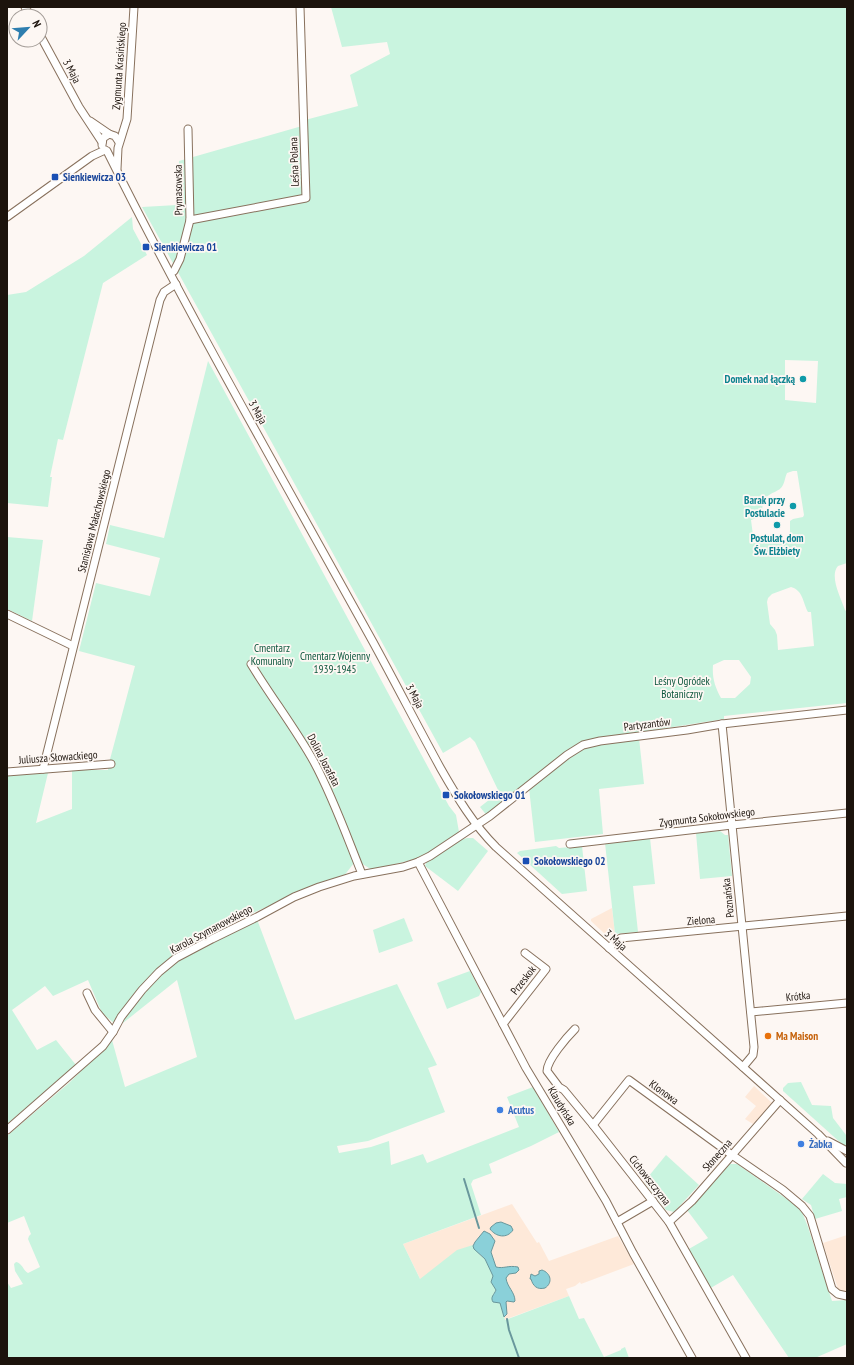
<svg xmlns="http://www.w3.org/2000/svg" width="854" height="1365" font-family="'PT Sans Narrow',sans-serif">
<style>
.built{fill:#fee9d9}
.green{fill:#c9f4df;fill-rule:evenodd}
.water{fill:#8ad0d9;stroke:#69979c}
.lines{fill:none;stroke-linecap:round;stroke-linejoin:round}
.stream{stroke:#69979c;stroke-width:2}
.minor-casing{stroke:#88715d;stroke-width:9}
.minor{stroke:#fff;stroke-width:7}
.transit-dot{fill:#1a4fb4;stroke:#fdf7f3;stroke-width:1.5}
.culture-dot{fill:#0f9aa8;stroke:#fdf7f3;stroke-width:1.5}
.food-dot{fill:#e8710a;stroke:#fdf7f3;stroke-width:1.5}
.shop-dot{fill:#3f7fe0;stroke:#fdf7f3;stroke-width:1.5}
.labels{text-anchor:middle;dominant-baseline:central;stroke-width:3.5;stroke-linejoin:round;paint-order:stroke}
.street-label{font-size:11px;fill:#1c130c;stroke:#fdf7f3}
.transit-label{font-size:11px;font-weight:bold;fill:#164399;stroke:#fdf7f3;text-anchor:start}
.culture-label{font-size:11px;font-weight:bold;fill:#0d838f;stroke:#fdf7f3;text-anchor:end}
.park-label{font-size:11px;fill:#0a553b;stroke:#fdf7f3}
.food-label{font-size:11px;font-weight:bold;fill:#c56008;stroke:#fdf7f3;text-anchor:start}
.shop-label{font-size:11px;font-weight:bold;fill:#366cbe;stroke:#fdf7f3;text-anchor:start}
</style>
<rect width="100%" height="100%" fill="#fdf7f3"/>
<g class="built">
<polygon points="612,908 615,934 607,936 591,921 591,919"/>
<polygon points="754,1086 773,1104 758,1122 756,1121 753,1124 745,1119 756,1106 745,1097"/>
<polygon points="512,1204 537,1243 539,1242 549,1261 618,1236 634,1264 581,1284 580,1282 575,1286 566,1289 569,1296 450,1340 403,1244"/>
<polygon points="847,1235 847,1291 841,1291 838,1289 823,1243"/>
</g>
<g class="green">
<path d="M 331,7 L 847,7 L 847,563 L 838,566 C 829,576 841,598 845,610 L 847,612 L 847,677 L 846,678 L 847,703 L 724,716 L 724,719 L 590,740 L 488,817 L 480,807 L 499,792 L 475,742 L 470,737 L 443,753 L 142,207 L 177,205 L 179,161 L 302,126 L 305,120 L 358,106 L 350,75 L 390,54 L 387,42 L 342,47 ZM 785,360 L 818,361 L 816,403 L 785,400 ZM 793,471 L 797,471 L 804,515 L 803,517 L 793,519 L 790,521 L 790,531 L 788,539 L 773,543 L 754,543 L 751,520 C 768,515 758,509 766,498 C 770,492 780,492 783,485 C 785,481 785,477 787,473 ZM 791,587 C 803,590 803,603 808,612 L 811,612 L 814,646 L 778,650 L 777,635 L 775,630 L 770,624 L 767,602 L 768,598 L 772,594 ZM 724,660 L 739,660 L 751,677 L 750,684 L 735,698 L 721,698 C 715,687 712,678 713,665 Z"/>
<polygon points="132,217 133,229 147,255 103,283 63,440 58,439 50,477 52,477 48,507 7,503 7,295 26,292 84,256"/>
<polygon points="208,361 346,615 449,806 456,815 459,832 426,855 415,859 372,870 361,863 331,807 354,863 343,877 291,896 255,912 224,928 167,962 115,1024 102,1013 88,980 53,996 45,986 12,1010 37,1050 56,1040 76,1065 7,1124 7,776 48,773 36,823 72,809 72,770 108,770 109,763 135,666 79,651 96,583 150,596 160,558 106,544 110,525 164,538"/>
<polygon points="7,537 43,540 32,621 7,609"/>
<polygon points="639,738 644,784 599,789 603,834 535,842 529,788 565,758 592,744"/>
<polygon points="720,831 725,835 728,835 732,876 700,879 696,833"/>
<polygon points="467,838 473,838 488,851 458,891 425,866 427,861 454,842"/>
<polygon points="650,838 655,884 633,886 638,932 615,934 605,843"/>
<polygon points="556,846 559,848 582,846 587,891 562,894 517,853 520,851"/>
<polygon points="404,918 413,941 379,953 373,930"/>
<path d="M 259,919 L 258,922 L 295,1020 L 397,984 L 437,1065 L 428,1068 L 445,1112 L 368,1141 L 337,1146 L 339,1153 L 371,1147 L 389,1141 L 391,1165 L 423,1154 L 427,1163 L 519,1127 L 507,1097 L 533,1087 L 559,1132 L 531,1146 L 489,1164 L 492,1173 L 473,1180 L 471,1184 L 481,1215 L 403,1244 L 420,1279 L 457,1250 L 473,1245 L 473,1246 L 480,1255 L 485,1259 L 493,1276 L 491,1282 L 496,1290 L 493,1295 L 500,1303 L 505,1320 L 569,1296 L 579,1319 L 584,1318 L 604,1357 L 621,1350 L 621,1349 L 625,1347 L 629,1358 L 7,1358 L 7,1282 L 11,1288 L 23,1284 L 15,1271 L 14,1264 L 16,1262 C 22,1263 23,1270 28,1273 L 40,1267 L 28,1239 L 29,1236 L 31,1234 L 24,1216 L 7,1223 L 7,1136 L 69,1083 L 112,1040 L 125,1087 L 197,1057 L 177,980 L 123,1023 L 122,1019 C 133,1006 148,985 160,974 C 189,950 225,935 259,919 Z"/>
<polygon points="470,971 481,992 479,996 447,1009 437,983"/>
<polygon points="801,1082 812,1105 831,1106 833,1118 846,1135 847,1146 843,1145 783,1091 783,1088 788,1083"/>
<polygon points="666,1155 699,1185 674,1212 666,1210 644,1182"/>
<polygon points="730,1164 737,1164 791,1202 802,1212 808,1227 832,1301 847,1300 847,1344 815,1358 789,1358 733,1275 709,1289 687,1250 708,1238 687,1210"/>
<polygon points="823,1174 835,1183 847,1184 847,1197 839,1199 842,1211 815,1219 811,1205 802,1199"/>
</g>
<g class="water">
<path d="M 501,1222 L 511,1226 L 513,1230 C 507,1239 496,1237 490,1229 L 491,1227 L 496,1223 Z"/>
<path d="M 484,1231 L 490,1234 L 495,1241 L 491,1252 L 496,1267 C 504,1269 508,1265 518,1267 L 519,1270 L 516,1273 L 509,1274 L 506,1278 C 507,1287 515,1292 515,1301 L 514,1302 L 507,1301 L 506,1302 L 507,1314 L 504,1317 L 500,1303 L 493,1302 C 490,1297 494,1295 496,1290 L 491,1282 L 493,1276 L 485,1259 L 474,1249 L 473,1246 L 475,1242 Z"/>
<path d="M 542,1270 C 551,1273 553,1283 545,1288 C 537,1290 533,1286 531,1279 L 530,1279 L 531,1274 L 535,1276 L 539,1274 L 539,1271 Z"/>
</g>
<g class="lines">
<g class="stream">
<polyline points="464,1179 479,1228"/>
<polyline points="507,1319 509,1330 519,1358"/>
</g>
<defs>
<g id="minor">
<polyline points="25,7 30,16"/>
<polyline points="40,35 79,107 102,142"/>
<polyline points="90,121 109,134"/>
<polyline points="102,145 103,138 109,134 115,136 119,142"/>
<path d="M 107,151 C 190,318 283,479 373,642 C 396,684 418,727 441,769 C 457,797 473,824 496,847 L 818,1134 L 846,1163"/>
<polyline points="117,169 118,148 127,119 134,7"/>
<polyline points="7,217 92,156 105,150"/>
<polyline points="190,220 306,198 300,7"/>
<polyline points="174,271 180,259 190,220 188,129"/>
<polyline points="7,614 73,646"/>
<path d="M 251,664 C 271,697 295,728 314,762 C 333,797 347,837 362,874"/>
<polyline points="722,724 754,1047 753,1055 743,1067"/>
<polyline points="43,769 160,300 164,292 176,284"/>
<polyline points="7,772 111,764"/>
<polyline points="570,844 732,825 847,813"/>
<polyline points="418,862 526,1068 606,1201 633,1253 692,1358"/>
<polyline points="609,948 615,942 621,938 847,916"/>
<polyline points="87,993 95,1010 113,1032"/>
<polyline points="751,1012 847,1003"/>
<polyline points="503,1024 546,969 525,953"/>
<path d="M 575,1029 C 567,1037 547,1060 547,1071 L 559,1087 L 564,1090 L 593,1125 L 669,1222 L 746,1358"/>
<polyline points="593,1125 629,1080 732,1155 783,1190 802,1206 810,1216 832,1289 838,1294 847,1296"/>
<polyline points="7,1130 103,1046 113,1032 121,1017 142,990 159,972 176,958 212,939 257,917 294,897 319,887 354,876 403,867 418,862 430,856 490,816 567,755 583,745 600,741 687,730 722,724 847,710"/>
<polyline points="828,1141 847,1151"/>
<polyline points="617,1222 653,1201"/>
<polyline points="669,1222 692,1201 780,1100"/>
</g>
</defs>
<use href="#minor" class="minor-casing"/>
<use href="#minor" class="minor"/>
</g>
<g class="transit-dot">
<rect x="51" y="173" width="8" height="8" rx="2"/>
<rect x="142" y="243" width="8" height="8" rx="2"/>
<rect x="442" y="791" width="8" height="8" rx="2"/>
<rect x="522" y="857" width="8" height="8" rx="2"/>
</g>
<g class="culture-dot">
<circle cx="803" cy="379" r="4"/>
<circle cx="793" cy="506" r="4"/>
<circle cx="777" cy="525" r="4"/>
</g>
<circle class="food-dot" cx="768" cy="1036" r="4"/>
<g class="shop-dot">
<circle cx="500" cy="1110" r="4"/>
<circle cx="801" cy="1144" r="4"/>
</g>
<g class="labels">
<g class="street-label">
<text transform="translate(119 66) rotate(-86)">Zygmunta Krasińskiego</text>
<text transform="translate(72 71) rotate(62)">3 Maja</text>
<text transform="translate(294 162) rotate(-92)">Leśna Polana</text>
<text transform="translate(178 190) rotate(-91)">Prymasowska</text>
<text transform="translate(258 412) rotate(61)">3 Maja</text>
<text transform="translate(94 521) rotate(-76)">Stanisława Małachowskiego</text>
<text transform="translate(415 696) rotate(62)">3 Maja</text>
<text transform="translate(647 724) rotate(-7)">Partyzantów</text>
<text transform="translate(58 757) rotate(-4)">Juliusza Słowackiego</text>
<text transform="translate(324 760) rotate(62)">Dolina Jozafata</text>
<text transform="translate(707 817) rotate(-7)">Zygmunta Sokołowskiego</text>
<text transform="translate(728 898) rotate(-96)">Poznańska</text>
<text transform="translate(701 920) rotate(-5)">Zielona</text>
<text transform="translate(211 929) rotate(-28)">Karola Szymanowskiego</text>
<text transform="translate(616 940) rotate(42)">3 Maja</text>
<text transform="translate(523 980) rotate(-52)">Przeskok</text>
<text transform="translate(798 996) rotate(-6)">Krótka</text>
<text transform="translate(664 1092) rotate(36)">Klonowa</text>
<text transform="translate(562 1106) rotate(59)">Klaudyńska</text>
<text transform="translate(717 1155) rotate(-49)">Słoneczna</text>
<text transform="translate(650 1180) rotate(52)">Cichowszczyzna</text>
</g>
<g class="transit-label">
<text x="63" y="177">Sienkiewicza 03</text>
<text x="154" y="247">Sienkiewicza 01</text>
<text x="454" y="795">Sokołowskiego 01</text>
<text x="534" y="861">Sokołowskiego 02</text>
</g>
<g class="culture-label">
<text x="795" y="379">Domek nad łączką</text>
<text x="785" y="500">Barak przy<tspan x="785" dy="13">Postulacie</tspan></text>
<text x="777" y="538" text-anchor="middle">Postulat, dom<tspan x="777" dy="13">Św. Elżbiety</tspan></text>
</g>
<g class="park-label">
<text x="272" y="648">Cmentarz<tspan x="272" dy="13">Komunalny</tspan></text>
<text x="335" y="656">Cmentarz Wojenny<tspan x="335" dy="13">1939-1945</tspan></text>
<text x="682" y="681">Leśny Ogródek<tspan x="682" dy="13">Botaniczny</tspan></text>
</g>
<g class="food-label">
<text x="776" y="1036">Ma Maison</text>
</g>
<g class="shop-label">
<text x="508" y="1110">Acutus</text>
<text x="809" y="1144">Żabka</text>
</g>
</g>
<rect width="854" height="1365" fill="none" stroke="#1c130c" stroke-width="16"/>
<g transform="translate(28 28) rotate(64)"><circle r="19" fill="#fdf7f3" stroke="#a39c97"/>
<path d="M0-3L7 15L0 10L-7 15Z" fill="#2e7eaf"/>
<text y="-6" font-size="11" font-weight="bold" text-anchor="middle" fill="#1c130c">N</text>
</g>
</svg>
